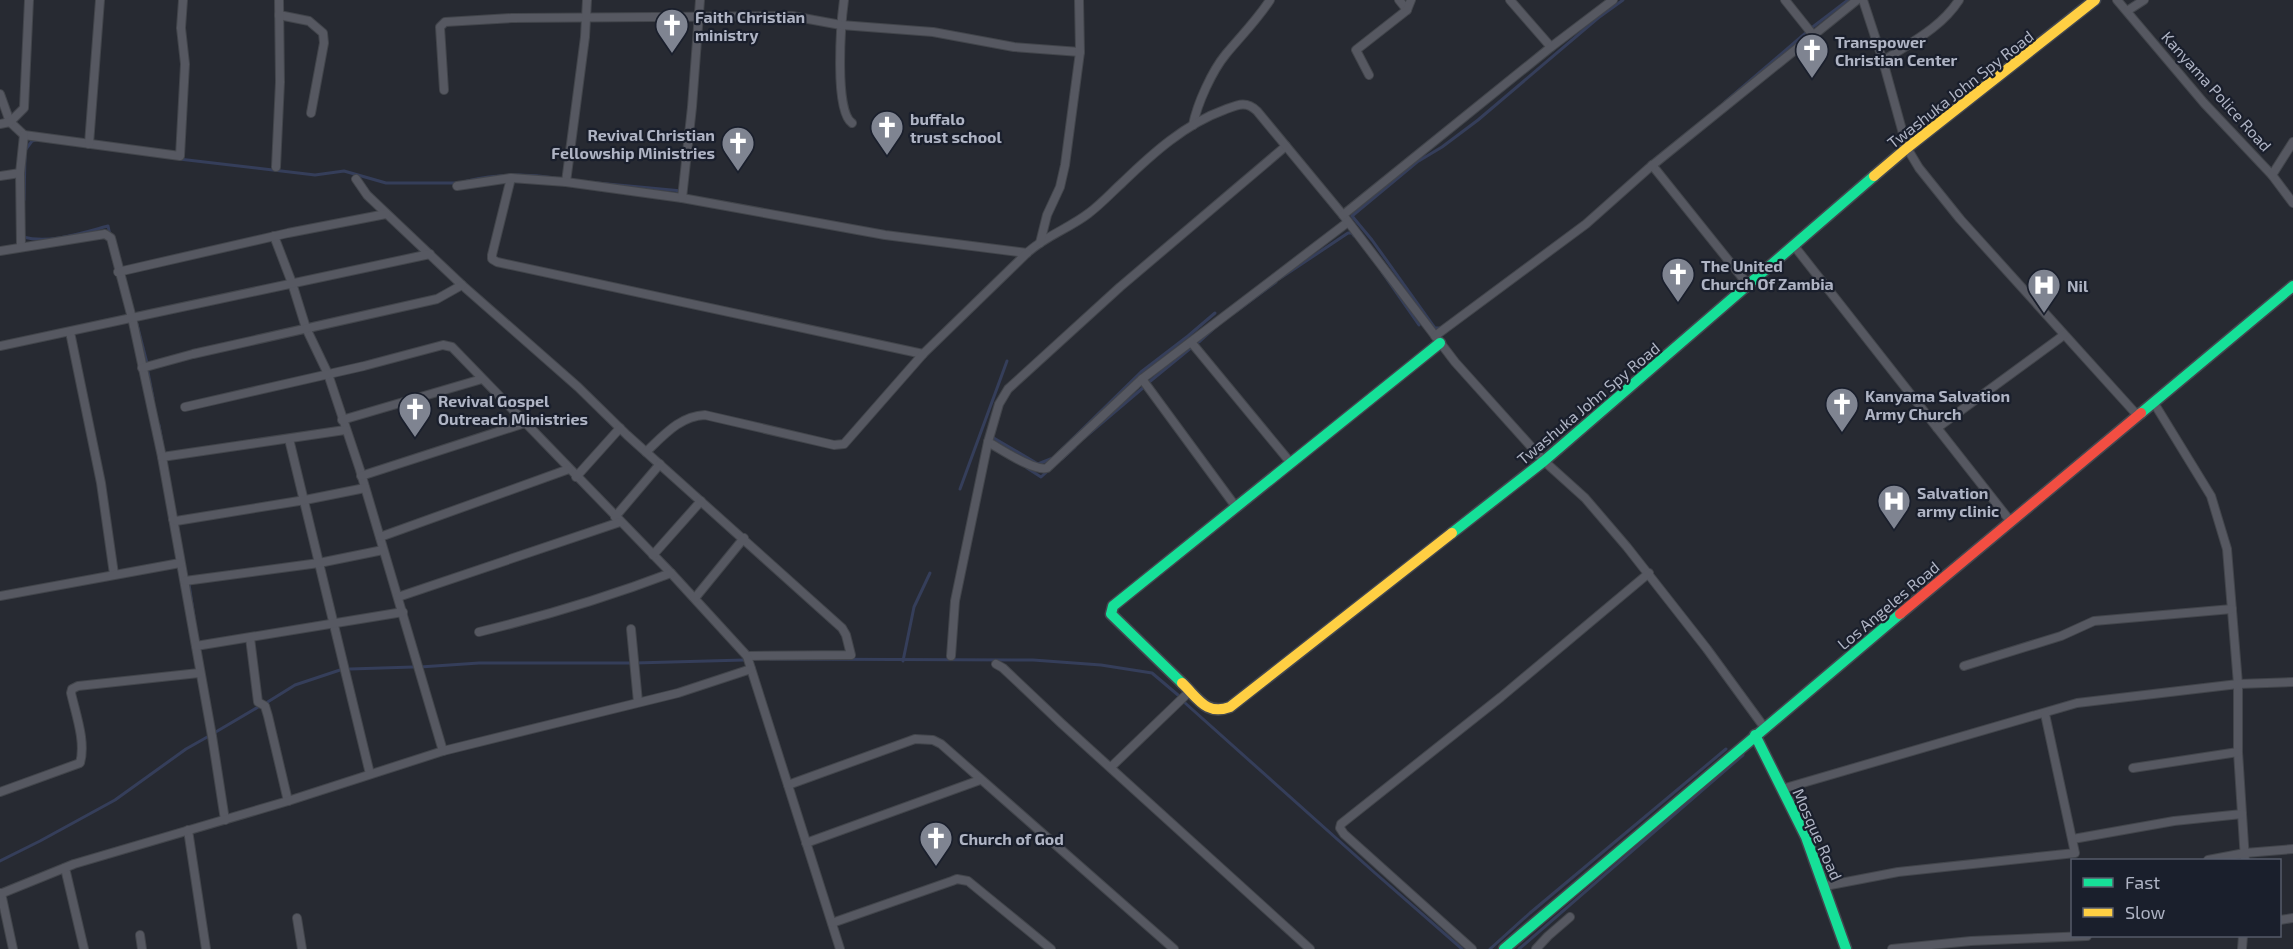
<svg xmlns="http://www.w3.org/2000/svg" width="2293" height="949" font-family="'Exo 2',sans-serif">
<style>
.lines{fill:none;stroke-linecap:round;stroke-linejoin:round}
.stream{stroke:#353e5a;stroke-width:3}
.street-casing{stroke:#42454b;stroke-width:10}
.fast-casing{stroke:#43474f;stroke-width:13}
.slow-casing{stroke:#43474f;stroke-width:13}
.jam-casing{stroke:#43474f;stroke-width:13}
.street{stroke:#565861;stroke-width:8}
.fast{stroke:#16e098;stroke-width:10}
.slow{stroke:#ffcf43;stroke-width:10}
.jam{stroke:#f24e42;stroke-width:10}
.labels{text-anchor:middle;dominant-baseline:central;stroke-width:4.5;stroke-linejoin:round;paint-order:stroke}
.poi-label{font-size:16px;font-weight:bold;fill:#afb4c4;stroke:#1a1f2c;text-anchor:start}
.street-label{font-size:16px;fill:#afb4c4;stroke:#1a1f2c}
</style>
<rect width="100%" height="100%" fill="#272a32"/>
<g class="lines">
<g class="stream">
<polyline points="1810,29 1848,0"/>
<polyline points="1725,102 1808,31"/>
<polyline points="26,149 32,141 39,139"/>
<polyline points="179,159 315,175 344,171 386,183 457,183"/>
<path d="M 467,181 C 497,174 524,173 555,178"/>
<polyline points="597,183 682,191"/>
<polyline points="24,200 25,156"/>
<path d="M 23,237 C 50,244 82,233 108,226 L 110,235"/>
<polyline points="1382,272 1419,325"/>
<polyline points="1279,279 1348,233 1352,233 1354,236"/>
<polyline points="1234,313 1276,282"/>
<polyline points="137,324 147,363"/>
<polyline points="1440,328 1435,328 1372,240 1352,216 1417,162 1442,147 1478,120 1598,18 1623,0"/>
<polyline points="1199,342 1219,324"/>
<polyline points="147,367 153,398"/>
<polyline points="1148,383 1192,347"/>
<polyline points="159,425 162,442"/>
<polyline points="992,437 1038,464 1053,458"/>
<polyline points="1084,438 1144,387"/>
<polyline points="1058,453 1141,372 1188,336 1215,313"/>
<polyline points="1062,459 1075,447"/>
<polyline points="1027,468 1041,477 1050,469"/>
<polyline points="960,489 1007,361"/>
<polyline points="189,584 194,617"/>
<polyline points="770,659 1033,660 1101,665 1152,673 1178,695"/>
<polyline points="903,661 914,607 930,573"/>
<polyline points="635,663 744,660"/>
<polyline points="420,667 479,663 630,663"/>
<polyline points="350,669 413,667"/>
<polyline points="1184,702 1375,873 1462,949"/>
<polyline points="266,703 295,685 343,669"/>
<polyline points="213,731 214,733 260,706"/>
<polyline points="0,861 40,841 115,800 186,749 209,736"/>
<polyline points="1490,949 1530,913 1726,749"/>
<polyline points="1519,949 1743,755"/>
</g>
<defs>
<g id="street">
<path d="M 844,0 C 841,22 834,111 852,123"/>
<polyline points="1399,0 1407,10"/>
<polyline points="1510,0 1551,47"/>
<polyline points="1785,0 1813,35"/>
<polyline points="1863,0 1883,61 1907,148 1919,168 1960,219 2138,416"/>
<polyline points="2117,0 2204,103 2272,175 2293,203"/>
<polyline points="2127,11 2144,0"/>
<polyline points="279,15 309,21 323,33 324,43 311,113"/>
<path d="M 1883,61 C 1910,43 1941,28 1959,0"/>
<polyline points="1369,75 1356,50 1407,10 1411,0"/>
<polyline points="444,90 440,27 445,22 512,18 792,16 841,25 933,32 1014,47 1080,52"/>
<polyline points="0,94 10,122 24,135 180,156 185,64 181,28 183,0"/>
<polyline points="0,124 10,122 24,108 29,0"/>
<path d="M 1193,125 C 1197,104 1212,71 1226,54 C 1241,36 1257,20 1270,0"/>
<polyline points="89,144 100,0"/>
<path d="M 1286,146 L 1120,287 L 1008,389 L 999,404 L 988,442 C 1001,449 1034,472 1047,468 L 1142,379 L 1348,222"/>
<polyline points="1652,165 1749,286"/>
<polyline points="276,167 280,82 279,0"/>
<polyline points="2272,175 2293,142"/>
<polyline points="0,176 20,173"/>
<polyline points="511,178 492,255 492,259 497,262 923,354"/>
<polyline points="356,179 367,195 462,285 578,387 627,435 842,628 846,635 851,655 747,656"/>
<polyline points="566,182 585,37 587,0"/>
<path d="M 457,186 L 511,178 L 566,182 L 682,198 L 885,235 L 1027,253 C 1045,236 1070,228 1089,213 C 1101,204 1112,192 1123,182 C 1152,154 1185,124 1224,110 C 1237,105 1246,100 1257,111 L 1343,215 L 1455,362 L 1544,461 L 1585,498 L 1627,547 L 1707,649 L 1764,727"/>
<polyline points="682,198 692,107 700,0"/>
<polyline points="1343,215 1551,47 1613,0"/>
<polyline points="274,236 292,283 306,328 328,374 360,470 443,751"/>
<polyline points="1040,243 1047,215 1060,187 1065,165 1080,52 1079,0"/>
<polyline points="21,247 20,173 24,135"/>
<polyline points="1795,247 2011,522"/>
<polyline points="0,251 105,234 111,238 133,322 162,457 212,736 225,820"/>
<polyline points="118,272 288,233 386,214"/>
<polyline points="70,332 101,483 114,574"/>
<polyline points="1435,336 1586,224 1649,168 1857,0"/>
<polyline points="1191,342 1290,462"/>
<polyline points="0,346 430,254"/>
<polyline points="142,368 193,354 437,299 462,285"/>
<polyline points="1142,379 1236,507"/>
<polyline points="2154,403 2211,496 2227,549 2238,684 2238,752 2245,860"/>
<polyline points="185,407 364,366 443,345 452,347 671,573 747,656 840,949"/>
<polyline points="342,420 482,379"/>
<polyline points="1937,428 2064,335"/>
<polyline points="289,439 370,774"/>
<path d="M 646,452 C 664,435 680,416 705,415 L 834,445 L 844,444 L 923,354 L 1027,253"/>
<polyline points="162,457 345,430"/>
<polyline points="361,476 525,423"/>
<polyline points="576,477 620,428"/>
<polyline points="615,517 660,464"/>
<polyline points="173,519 176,521 305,500 365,488"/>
<polyline points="380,537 569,469"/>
<polyline points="653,555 701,501"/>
<polyline points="185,581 319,563 383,550"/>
<polyline points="0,596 180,563"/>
<polyline points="398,597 620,522"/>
<polyline points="695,598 744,538"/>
<polyline points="631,629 638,702"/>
<path d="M 479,632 C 545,616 608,597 671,573"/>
<polyline points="250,638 258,702 265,706 268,716 288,801"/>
<polyline points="196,646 403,612"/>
<polyline points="951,656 955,601 988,442"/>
<polyline points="996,664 1003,668 1061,723 1310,949"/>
<polyline points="1964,666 2061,636 2094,621 2232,609"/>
<polyline points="1111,767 1189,692"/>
<polyline points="2133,768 2238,752"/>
<polyline points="788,785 915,739 933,740 941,744 1174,949"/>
<polyline points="1782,789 2077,703 2238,684 2293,682"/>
<path d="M 0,792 L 80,763 C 86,742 76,715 71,693 L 72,689 L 78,686 L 199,673"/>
<polyline points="188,830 206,949"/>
<polyline points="2073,839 2174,821 2242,814"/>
<polyline points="806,843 980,780"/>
<polyline points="2208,860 2245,853 2293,849"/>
<polyline points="65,868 84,949"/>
<polyline points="1825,886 1898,872 2075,853 2045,714"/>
<polyline points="1,893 13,949"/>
<polyline points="0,894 74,864 288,801 443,751 678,693 751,669"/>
<polyline points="297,918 302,949"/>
<polyline points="2280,920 2293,918"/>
<polyline points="832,923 952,881 957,879 968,881 1051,949"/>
<polyline points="140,935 142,949"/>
<polyline points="1472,949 1344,834 1340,828 1341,824 1501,697 1649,573"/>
<polyline points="1536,949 1548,936 1570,917"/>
<polyline points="1892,949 1971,941 2087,936"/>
<polyline points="2242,949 2243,936"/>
</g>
<g id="fast">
<polyline points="2141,413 2293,286"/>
<polyline points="1452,533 1544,461 1874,176"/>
<polyline points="1182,683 1111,614 1113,606 1440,343"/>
<polyline points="1755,735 1806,837 1846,949"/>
<polyline points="1504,949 1900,614"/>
</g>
<g id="slow">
<polyline points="1874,176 1907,148 2095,0"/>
<path d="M 1182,683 C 1198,698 1206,716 1230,707 L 1452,533"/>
</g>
<polyline id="jam" points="1900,614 2141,413"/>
</defs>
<use href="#street" class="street-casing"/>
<use href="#fast" class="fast-casing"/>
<use href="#slow" class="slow-casing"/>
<use href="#jam" class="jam-casing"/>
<use href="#street" class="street"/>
<use href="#fast" class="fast"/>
<use href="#slow" class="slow"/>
<use href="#jam" class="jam"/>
</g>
<defs>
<symbol id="church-pin" viewBox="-11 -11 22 30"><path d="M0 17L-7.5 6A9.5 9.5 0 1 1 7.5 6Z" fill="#7f8491" stroke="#1a1f2c"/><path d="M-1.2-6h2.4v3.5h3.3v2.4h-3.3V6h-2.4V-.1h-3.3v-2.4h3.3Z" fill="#fff"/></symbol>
<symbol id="hospital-pin" viewBox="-11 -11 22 30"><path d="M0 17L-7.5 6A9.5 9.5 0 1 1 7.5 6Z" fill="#7f8491" stroke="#1a1f2c"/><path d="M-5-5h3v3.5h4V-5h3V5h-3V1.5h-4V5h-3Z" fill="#fff"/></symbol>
</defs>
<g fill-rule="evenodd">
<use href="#church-pin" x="653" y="6" width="38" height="52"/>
<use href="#church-pin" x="1793" y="31" width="38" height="52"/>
<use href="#church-pin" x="868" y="108" width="38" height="52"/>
<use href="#church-pin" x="719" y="124" width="38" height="52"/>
<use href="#church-pin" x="1659" y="255" width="38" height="52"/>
<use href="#hospital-pin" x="2025" y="266" width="38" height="52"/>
<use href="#church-pin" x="1823" y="385" width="38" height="52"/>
<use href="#church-pin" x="396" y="390" width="38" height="52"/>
<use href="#hospital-pin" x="1875" y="482" width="38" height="52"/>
<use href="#church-pin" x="917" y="819" width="38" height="52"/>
</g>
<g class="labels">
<g class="poi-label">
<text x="695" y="16">Faith Christian<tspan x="695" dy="18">ministry</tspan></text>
<text x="1835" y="41">Transpower<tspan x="1835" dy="18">Christian Center</tspan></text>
<text x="910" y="118">buffalo<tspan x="910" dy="18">trust school</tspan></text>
<text x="715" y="134" text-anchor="end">Revival Christian<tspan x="715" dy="18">Fellowship Ministries</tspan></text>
<text x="1701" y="265">The United<tspan x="1701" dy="18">Church Of Zambia</tspan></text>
<text x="2067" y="285">Nil</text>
<text x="1865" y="395">Kanyama Salvation<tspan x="1865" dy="18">Army Church</tspan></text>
<text x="438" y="400">Revival Gospel<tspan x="438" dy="18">Outreach Ministries</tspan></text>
<text x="1917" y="492">Salvation<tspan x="1917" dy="18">army clinic</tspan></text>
<text x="959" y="838">Church of God</text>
</g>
<g class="street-label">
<text transform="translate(1960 89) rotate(-38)">Twashuka John Spy Road</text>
<text transform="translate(2217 91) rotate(48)">Kanyama Police Road</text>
<text transform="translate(1588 403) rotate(-40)">Twashuka John Spy Road</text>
<text transform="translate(1888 605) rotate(-40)">Los Angeles Road</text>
<text transform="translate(1818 834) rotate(66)">Mosque Road</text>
</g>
</g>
<rect x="2071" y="859" width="210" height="78" fill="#1a1f2c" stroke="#565b69" stroke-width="1.5"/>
<rect x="2083" y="878" width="30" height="9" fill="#16e098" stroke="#565b69" stroke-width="1.5"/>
<text x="2125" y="889" font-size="18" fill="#afb4c4">Fast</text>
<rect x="2083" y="908" width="30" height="9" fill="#ffcf43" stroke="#565b69" stroke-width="1.5"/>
<text x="2125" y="919" font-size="18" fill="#afb4c4">Slow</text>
</svg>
